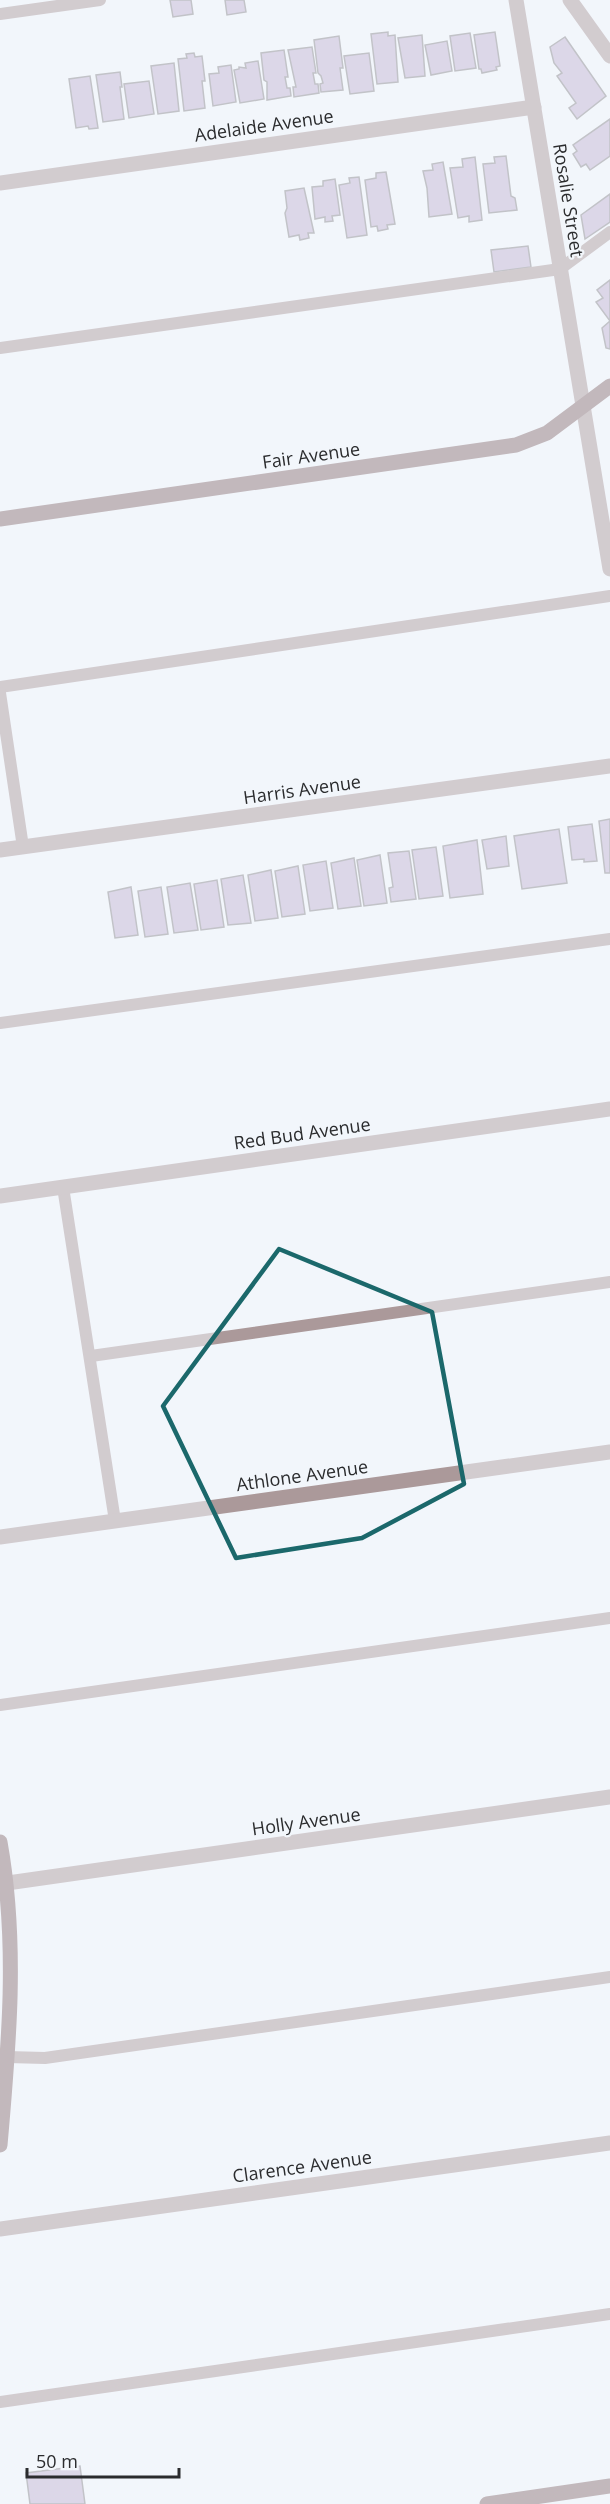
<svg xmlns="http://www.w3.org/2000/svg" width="610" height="2504" font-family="'Open Sans',sans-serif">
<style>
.building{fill:#c0b1d1;stroke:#88868a;stroke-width:1.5}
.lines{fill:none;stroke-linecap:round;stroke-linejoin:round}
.lane{stroke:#ab999a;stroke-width:12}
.street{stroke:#ab999a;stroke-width:15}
.secondary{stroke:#876d6f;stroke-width:15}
.marked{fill:none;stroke:#1b686b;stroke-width:4.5;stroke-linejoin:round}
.labels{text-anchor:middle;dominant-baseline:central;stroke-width:4.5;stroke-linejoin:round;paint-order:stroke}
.street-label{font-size:18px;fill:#2b2c2e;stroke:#f2f6fb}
</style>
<rect width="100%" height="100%" fill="#f2f6fb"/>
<g class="building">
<polygon points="170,0 191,0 193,14 173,17"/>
<polygon points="225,0 244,0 246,12 227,15"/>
<polygon points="388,32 388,36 395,35 398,82 377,84 371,34"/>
<polygon points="495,32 500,66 496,67 497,70 482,73 481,69 479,69 474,35"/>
<polygon points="470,33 476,68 455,71 450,36"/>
<polygon points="422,35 425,76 405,78 398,38"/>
<polygon points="339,36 343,68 340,68 343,90 321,92 320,84 323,83 321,76 318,73 314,40"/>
<polygon points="565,37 606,96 577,119 569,108 576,103 557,76 562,73 554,63 550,47"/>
<polygon points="447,41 452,71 431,75 425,45"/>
<polygon points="312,47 316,73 313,73 315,84 318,84 319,93 294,97 293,87 296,87 288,50"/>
<polygon points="284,50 288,77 285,77 287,88 290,88 291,96 267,100 267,82 264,80 261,53"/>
<polygon points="194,53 195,57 202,56 205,81 202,81 205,108 184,111 178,59 187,58 186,54"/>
<polygon points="369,53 374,91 350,94 344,56"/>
<polygon points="258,61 264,99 240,103 234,70 239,69 239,67 246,68 245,63"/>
<polygon points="174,63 179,111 158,114 151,66"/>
<polygon points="231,65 236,102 213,106 209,74 219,73 218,67"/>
<polygon points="120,72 122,87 120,87 124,119 103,122 96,75"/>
<polygon points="90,76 98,128 89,129 88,126 76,128 69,79"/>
<polygon points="149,81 154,114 129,118 124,84"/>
<polygon points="610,119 610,156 590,170 586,164 581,167 573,154 577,151 573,145"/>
<polygon points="506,156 511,196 515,198 517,210 489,213 483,164 495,163 494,157"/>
<polygon points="475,157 482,220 469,222 469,216 458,218 450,168 463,167 462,159"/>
<polygon points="443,162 452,214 429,217 427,188 423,171 433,170 432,164"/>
<polygon points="386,172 395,224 387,225 388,229 378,231 377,226 371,227 365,180 376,178 376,173"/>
<polygon points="359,177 367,235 347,238 339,185 350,183 349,178"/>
<polygon points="335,179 340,215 332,216 333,221 325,222 325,217 315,219 312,187 323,186 323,181"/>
<polygon points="304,188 314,233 308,233 309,238 300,240 299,235 289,237 285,213 287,208 285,191"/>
<polygon points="610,194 610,222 585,239 581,215"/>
<polygon points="528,246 531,267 494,272 491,250"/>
<polygon points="610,280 610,321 596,302 603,298 597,290"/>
<polygon points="610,321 610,349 606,348 602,328"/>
<polygon points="610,819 610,873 605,873 599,821"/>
<polygon points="592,824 597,861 584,862 584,859 572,860 568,827"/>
<polygon points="559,829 567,883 522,889 514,836"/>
<polygon points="506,836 509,866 487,869 482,840"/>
<polygon points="477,840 483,894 450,898 443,846"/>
<polygon points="436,847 443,896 419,899 412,850"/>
<polygon points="409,851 416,899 391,902 389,888 393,887 388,853"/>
<polygon points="380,855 387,903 364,906 357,860"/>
<polygon points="354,858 361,906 338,909 331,863"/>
<polygon points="326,861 333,908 310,911 303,865"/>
<polygon points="298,866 305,914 282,917 275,871"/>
<polygon points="271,870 278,918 255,921 248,875"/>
<polygon points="243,875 251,923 228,925 221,879"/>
<polygon points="217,880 224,927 201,930 194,884"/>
<polygon points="190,883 198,930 174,933 167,887"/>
<polygon points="131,887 138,935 115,938 108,892"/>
<polygon points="161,887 168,934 145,937 138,891"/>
<polygon points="80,2466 85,2504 30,2504 26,2473"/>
</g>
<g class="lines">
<g class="lane">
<polyline points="0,14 100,0"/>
<polyline points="0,348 560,269 610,232"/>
<polyline points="0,687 610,596"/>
<polyline points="0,693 23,847"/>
<polyline points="0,1023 610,939"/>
<polyline points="63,1187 115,1521"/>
<polyline points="91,1356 610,1282"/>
<polyline points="0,1705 610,1618"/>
<polyline points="7,2057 45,2058 610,1977"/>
<polyline points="0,2402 610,2314"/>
</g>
<g class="street">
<polyline points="516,0 610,569"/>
<polyline points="570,0 610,56"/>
<polyline points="0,183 534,107"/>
<polyline points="0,850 610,766"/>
<polyline points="0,1196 610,1109"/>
<polyline points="0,1537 610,1452"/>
<polyline points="0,1884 610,1797"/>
<polyline points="0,2229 610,2143"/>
</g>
<g class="secondary">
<polyline points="0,519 516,445 547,433 610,386"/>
<path d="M 0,1842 C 18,1943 9,2044 0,2145"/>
<polyline points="487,2504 610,2486"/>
</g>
</g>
<path d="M0 0H610V2504H0ZM 279,1249 L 432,1312 L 464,1484 L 362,1538 L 236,1558 L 163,1406 Z" fill="#f2f6fb" fill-opacity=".55" fill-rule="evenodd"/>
<path class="marked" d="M 279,1249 L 432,1312 L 464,1484 L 362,1538 L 236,1558 L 163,1406 Z"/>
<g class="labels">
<g class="street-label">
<text transform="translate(264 125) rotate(-8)">Adelaide Avenue</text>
<text transform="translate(569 200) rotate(81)">Rosalie Street</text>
<text transform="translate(311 455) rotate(-8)">Fair Avenue</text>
<text transform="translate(302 789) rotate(-8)">Harris Avenue</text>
<text transform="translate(302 1133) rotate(-8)">Red Bud Avenue</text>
<text transform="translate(302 1475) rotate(-8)">Athlone Avenue</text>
<text transform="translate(306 1821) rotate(-8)">Holly Avenue</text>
<text transform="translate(302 2166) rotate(-8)">Clarence Avenue</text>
</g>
</g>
<path d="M27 2468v9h152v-9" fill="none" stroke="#2b2c2e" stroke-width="3"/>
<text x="36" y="2468" font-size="18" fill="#2b2c2e" stroke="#f2f6fb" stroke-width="4.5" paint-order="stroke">50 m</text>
</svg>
